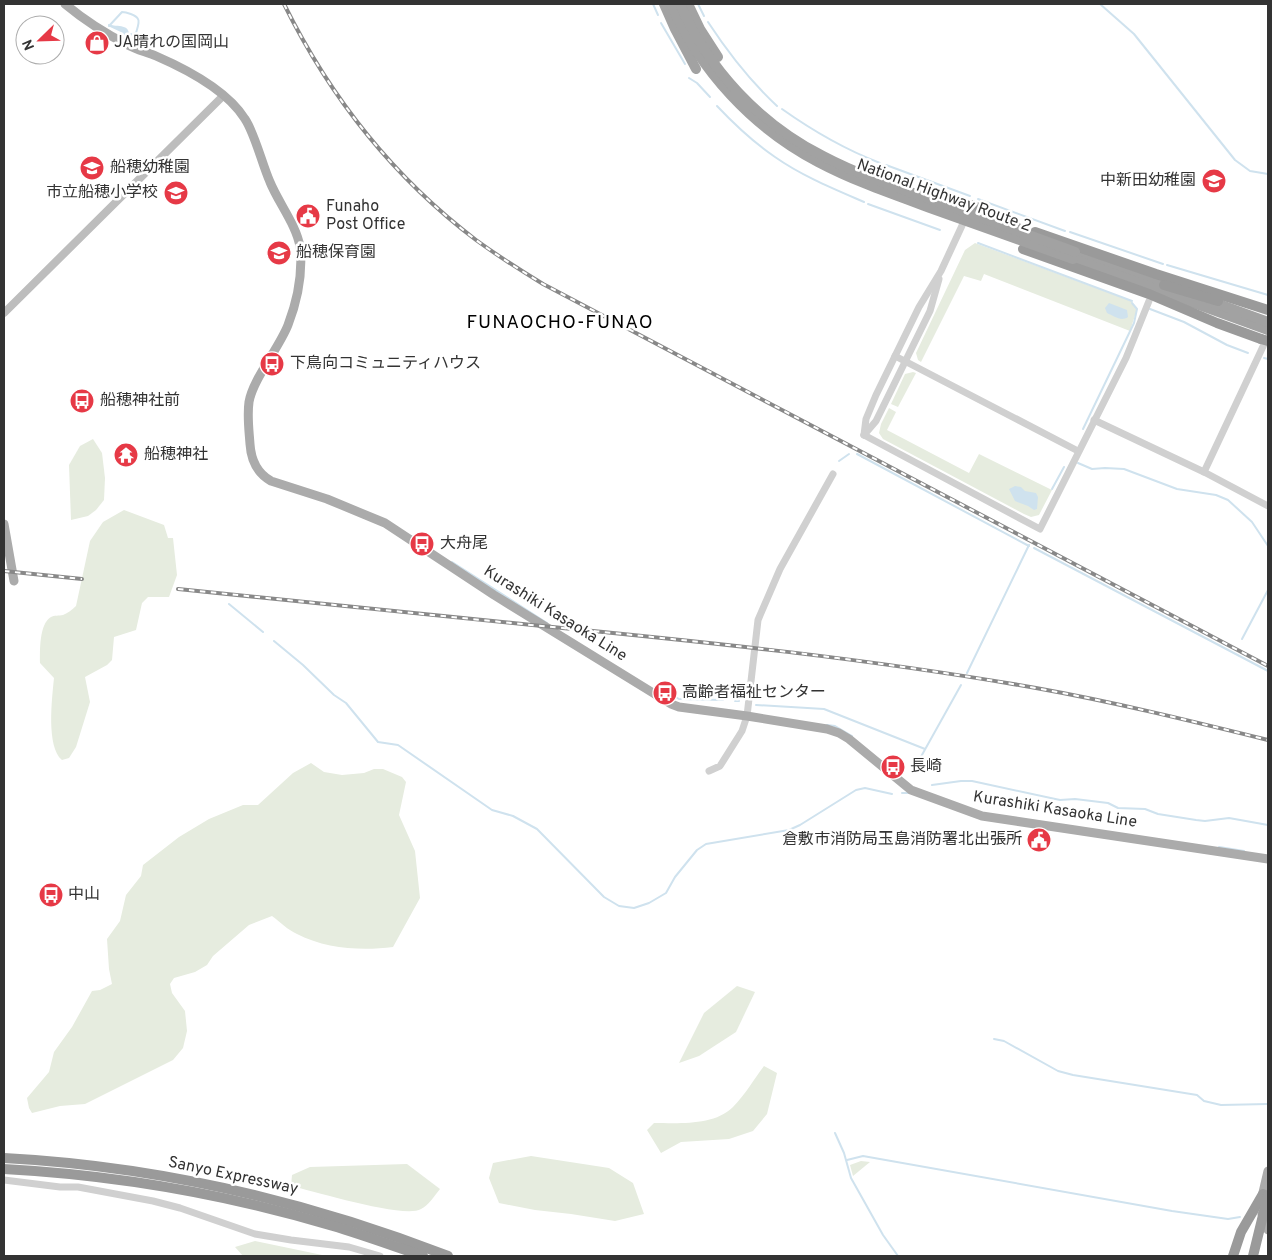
<svg xmlns="http://www.w3.org/2000/svg" width="1272" height="1260" font-family="Overpass,'Noto Sans JP',sans-serif">
<style>
.green{fill:#e6ecdf}
.water{fill:#cfe2ee}
.lines{fill:none;stroke-linecap:round;stroke-linejoin:round}
.stream{stroke:#cfe2ee;stroke-width:2}
.tertiary{stroke:#d0d0d0;stroke-width:7}
.secondary{stroke:#bdbdbd;stroke-width:8}
.primary{stroke:#ababab;stroke-width:9}
.trunk{stroke:#a2a2a2;stroke-width:10}
.motorway{stroke:#9a9a9a;stroke-width:10}
.rail-casing{stroke:#888;stroke-width:4}
.rail{stroke:#fff;stroke-width:2;stroke-dasharray:5.5;stroke-linecap:butt}
.trunk-bridge{stroke:#a2a2a2;stroke-width:10}
.motorway-bridge{stroke:#9a9a9a;stroke-width:10}
.labels{text-anchor:middle;dominant-baseline:central;stroke-width:5;stroke-linejoin:round;paint-order:stroke}
.poi-label{font-size:16px;fill:#333;stroke:#fff;text-anchor:start}
.street-label{font-size:16px;fill:#333;stroke:#fff}
.quarter-label{font-size:19px;letter-spacing:1px;fill:#000;stroke:#fff}
</style>
<rect width="100%" height="100%" fill="#fff"/>
<g class="green">
<polygon points="975,243 1131,301 1137,309 1130,331 984,274 981,281 964,276 921,362 918,360 916,353 965,250"/>
<polygon points="913,372 916,373 898,407 891,404 905,374"/>
<polygon points="889,408 896,412 887,430 969,473 979,454 1052,490 1039,515 1031,517 1024,514 883,439 879,433 881,424"/>
<polygon points="93,439 102,453 105,478 104,500 96,510 88,516 71,520 69,465 80,446"/>
<path d="M 124,510 L 164,525 L 168,538 L 173,538 L 177,575 L 169,597 L 148,597 L 142,603 L 136,630 L 114,637 L 112,660 L 107,665 L 85,677 L 90,702 L 76,747 L 69,758 L 62,760 C 46,747 52,698 54,678 L 40,663 C 40,651 39,624 51,617 C 54,615 59,616 63,615 C 68,613 72,610 76,606 L 90,541 L 103,522 Z"/>
<path d="M 311,763 L 324,772 L 342,775 L 364,773 L 374,769 L 383,769 L 402,777 L 406,782 L 399,815 L 415,851 L 420,898 L 393,947 C 362,951 326,949 297,934 C 288,930 280,922 272,916 L 249,925 L 213,956 L 207,965 L 195,972 L 174,978 L 170,984 L 172,993 L 185,1011 L 187,1031 L 183,1048 L 173,1060 L 85,1104 L 60,1106 L 32,1113 L 29,1108 L 27,1098 L 49,1072 L 54,1052 L 72,1027 L 92,991 L 100,990 L 112,984 L 109,969 L 107,939 L 120,921 L 126,895 L 141,876 L 143,865 L 179,837 L 209,819 L 243,805 L 258,805 L 293,773 Z"/>
<polygon points="737,986 755,992 736,1032 699,1056 679,1063 704,1013"/>
<path d="M 764,1066 L 777,1073 L 767,1114 L 753,1131 L 729,1139 L 681,1142 L 661,1153 L 647,1130 L 654,1123 C 679,1123 714,1126 733,1107 C 745,1095 754,1079 764,1066 Z"/>
<polygon points="531,1156 609,1168 633,1183 644,1214 615,1221 571,1214 535,1210 499,1203 489,1178 493,1163"/>
<polygon points="861,1161 870,1162 853,1176 850,1165"/>
<path d="M 407,1164 L 440,1189 C 435,1195 428,1206 421,1209 C 404,1219 314,1191 291,1186 L 292,1175 L 310,1167 Z"/>
<polygon points="255,1241 327,1256 243,1256 235,1247"/>
</g>
<g class="water">
<path d="M 108,24 C 118,28 131,22 129,39 L 126,38 L 123,33 L 108,26 Z"/>
<path d="M 1109,303 L 1127,310 L 1128,317 C 1121,322 1114,316 1107,313 L 1105,308 Z"/>
<polygon points="1015,486 1021,487 1025,491 1036,493 1038,497 1037,509 1034,510 1028,506 1015,501 1009,489"/>
</g>
<g class="lines">
<g class="stream">
<polyline points="653,4 658,15"/>
<polyline points="698,4 704,16"/>
<polyline points="1100,4 1134,34 1235,160 1250,171 1268,174"/>
<path d="M 708,22 C 729,54 749,80 777,106"/>
<polyline points="661,23 685,64"/>
<path d="M 109,26 L 122,12 C 126,12 136,15 138,19 C 140,22 137,29 136,33 L 129,35"/>
<polyline points="689,78 697,83 710,97"/>
<path d="M 717,106 C 735,125 753,142 775,157 C 802,176 834,189 864,202"/>
<path d="M 782,109 C 813,131 844,149 880,163"/>
<polyline points="886,165 970,196"/>
<polyline points="978,199 1065,231"/>
<polyline points="868,204 940,230"/>
<polyline points="1070,232 1163,264"/>
<polyline points="978,243 1132,301"/>
<polyline points="1167,265 1268,295"/>
<polyline points="1150,309 1184,322 1227,345 1248,353"/>
<polyline points="1264,358 1268,359"/>
<polyline points="1083,429 1134,323 1137,309 1132,303"/>
<polyline points="857,454 1029,546"/>
<polyline points="839,461 849,454"/>
<polyline points="1078,463 1092,469 1105,468 1124,469 1177,489 1216,495 1228,500 1252,522 1268,546"/>
<polyline points="1052,489 1064,467"/>
<polyline points="1034,548 1268,671"/>
<polyline points="452,562 547,623"/>
<polyline points="229,604 263,632"/>
<polyline points="1242,639 1268,590"/>
<polyline points="274,641 303,665 334,695 346,703 378,742 398,745 492,810 513,816 537,829 604,897 619,906 634,908 649,903 666,893 675,877 697,850 706,844 789,830 800,825 856,790 865,788 892,794"/>
<polyline points="967,673 1029,545"/>
<polyline points="660,688 679,699 723,700"/>
<polyline points="735,701 739,701"/>
<polyline points="756,705 824,709 925,749"/>
<polyline points="827,725 835,726 852,736"/>
<polyline points="913,771 961,685"/>
<polyline points="932,785 961,781 972,781 1060,800 1075,799 1108,803 1118,808 1145,809 1158,814 1196,820 1205,821 1229,818 1268,825"/>
<polyline points="902,793 908,793"/>
<polyline points="1219,847 1244,851"/>
<polyline points="994,1039 1004,1041 1058,1071 1073,1075 1197,1095 1204,1101 1221,1105 1268,1104"/>
<polyline points="835,1133 844,1153 851,1178 883,1235 898,1256"/>
<polyline points="847,1160 863,1156 1172,1211 1228,1219 1240,1217"/>
</g>
<g class="tertiary">
<polyline points="895,356 1078,451"/>
<polyline points="1094,420 1204,472 1268,506"/>
<polyline points="864,435 1040,529 1126,358 1149,301"/>
<polyline points="864,435 866,419 876,395 919,307 941,271 966,217"/>
<polyline points="864,435 876,421 930,311 939,279"/>
<polyline points="1204,472 1267,338"/>
<polyline points="709,771 720,766 742,731 747,716 758,620 780,569 833,474"/>
<polyline points="4,1180 60,1187 78,1187 153,1201 180,1208 255,1234 291,1240 349,1247 380,1256"/>
</g>
<polyline class="secondary" points="4,313 223,96"/>
<g class="primary">
<path d="M 65,4 C 83,19 106,34 128,45 C 137,50 147,52 156,56 C 186,69 227,90 245,119 C 255,134 262,164 270,182 C 278,202 297,226 300,247 C 303,274 298,299 288,325 C 279,348 253,379 249,402 C 247,416 249,430 250,444 C 251,460 257,473 271,481 L 327,499 L 385,523 L 494,595 L 671,704 L 679,707 L 747,716 L 827,729 L 839,733 L 849,739 L 911,790 L 982,816 L 1268,859"/>
<polyline points="4,524 14,581"/>
<polyline points="1261,1201 1268,1171"/>
<polyline points="1262,1214 1268,1230"/>
</g>
<g class="trunk">
<polyline points="664,4 675,29 696,69"/>
<polyline points="688,4 700,29 718,57"/>
<polyline points="1075,252 1173,288"/>
<polyline points="1073,259 1268,330"/>
<polyline points="1210,301 1268,322"/>
</g>
<g class="motorway">
<polyline points="972,205 1016,226"/>
<polyline points="1035,232 1156,274 1268,310"/>
<polyline points="1023,249 1149,294 1217,323 1261,339"/>
<polyline points="1164,285 1218,301"/>
<path d="M 4,1158 C 156,1166 306,1201 448,1256"/>
<path d="M 4,1169 C 115,1175 226,1194 333,1226 C 363,1235 393,1246 423,1256"/>
<polyline points="1233,1256 1241,1232 1263,1194"/>
</g>
<defs>
<g id="rail">
<path d="M 284,4 C 330,97 393,177 476,240 C 498,256 520,270 543,284 L 1268,666"/>
<polyline points="4,571 82,579"/>
<path d="M 178,589 C 299,601 420,614 542,626 C 707,642 872,659 1036,688 C 1114,702 1191,721 1268,740"/>
</g>
</defs>
<use href="#rail" class="rail-casing"/>
<use href="#rail" class="rail"/>
<g class="trunk-bridge">
<path d="M 671,4 C 700,71 753,128 818,162 C 854,181 892,194 930,208 C 978,225 1025,242 1073,259"/>
<path d="M 680,4 C 708,69 760,124 823,156 C 859,175 898,188 936,201 C 982,218 1029,235 1075,252"/>
</g>
<g class="motorway-bridge">
<polyline points="1261,339 1268,341"/>
<polyline points="1253,1256 1268,1195"/>
</g>
</g>
<defs>
<symbol id="shop-disc" viewBox="-11 -11 22 22"><circle r="9.5" fill="#e63946" stroke="#fff"/><path d="M-5-2.5h2.3a2.7 3.5 0 0 1 5.4 0H5L5.5 6h-11ZM-1.5-2.5h3a1.5 2.3 0 0 0-3 0Z" fill="#fff"/></symbol>
<symbol id="school-disc" viewBox="-11 -11 22 22"><circle r="9.5" fill="#e63946" stroke="#fff"/><path d="M0-5L7-2L0 1L-7-2ZM-4 1L0 2.5L4 1V4Q0 6-4 4Z" fill="#fff"/></symbol>
<symbol id="civic-disc" viewBox="-11 -11 22 22"><circle r="9.5" fill="#e63946" stroke="#fff"/><path d="M-.6-6.5H3V-4.5H.6V-3L4-1V1h2V6H-6V1h2V-1L-.6-3ZM-1.2 2.5V6h2.4V2.5Z" fill="#fff"/></symbol>
<symbol id="bus-disc" viewBox="-11 -11 22 22"><circle r="9.5" fill="#e63946" stroke="#fff"/><path d="M-5-6H5V4H4V6H2V4H-2V6H-4V4H-5ZM-3.5-4V0h7V-4ZM-3.5 1.2v1.5H-2V1.2ZM2 1.2v1.5H3.5V1.2Z" fill="#fff"/></symbol>
<symbol id="temple-disc" viewBox="-11 -11 22 22"><circle r="9.5" fill="#e63946" stroke="#fff"/><path d="M0-6L5-2H3V0L6.5 2.5H4V6H1.5V3h-3V6H-4V2.5H-6.5L-3 0V-2H-5Z" fill="#fff"/></symbol>
</defs>
<g fill-rule="evenodd">
<use href="#shop-disc" x="83" y="29" width="28" height="28"/>
<use href="#school-disc" x="78" y="154" width="28" height="28"/>
<use href="#school-disc" x="1200" y="167" width="28" height="28"/>
<use href="#school-disc" x="162" y="179" width="28" height="28"/>
<use href="#civic-disc" x="294" y="202" width="28" height="28"/>
<use href="#school-disc" x="265" y="239" width="28" height="28"/>
<use href="#bus-disc" x="258" y="350" width="28" height="28"/>
<use href="#bus-disc" x="68" y="387" width="28" height="28"/>
<use href="#temple-disc" x="112" y="441" width="28" height="28"/>
<use href="#bus-disc" x="408" y="530" width="28" height="28"/>
<use href="#bus-disc" x="651" y="679" width="28" height="28"/>
<use href="#bus-disc" x="879" y="753" width="28" height="28"/>
<use href="#civic-disc" x="1025" y="826" width="28" height="28"/>
<use href="#bus-disc" x="37" y="881" width="28" height="28"/>
</g>
<g class="labels">
<g class="poi-label">
<text x="114" y="43">JA晴れの国岡山</text>
<text x="110" y="168">船穂幼稚園</text>
<text x="1196" y="181" text-anchor="end">中新田幼稚園</text>
<text x="158" y="193" text-anchor="end">市立船穂小学校</text>
<text x="326" y="207">Funaho<tspan x="326" dy="18">Post Office</tspan></text>
<text x="296" y="253">船穂保育園</text>
<text x="290" y="364">下鳥向コミュニティハウス</text>
<text x="100" y="401">船穂神社前</text>
<text x="144" y="455">船穂神社</text>
<text x="440" y="544">大舟尾</text>
<text x="682" y="693">高齢者福祉センター</text>
<text x="910" y="767">長崎</text>
<text x="1022" y="840" text-anchor="end">倉敷市消防局玉島消防署北出張所</text>
<text x="68" y="895">中山</text>
</g>
<g class="street-label">
<text transform="translate(944 196) rotate(20)">National Highway Route 2</text>
<text transform="translate(555 614) rotate(32)">Kurashiki Kasaoka Line</text>
<text transform="translate(1055 810) rotate(9)">Kurashiki Kasaoka Line</text>
<text transform="translate(233 1176) rotate(12)">Sanyo Expressway</text>
</g>
<g class="quarter-label">
<text x="560" y="323">FUNAOCHO-FUNAO</text>
</g>
</g>
<rect width="1272" height="1260" fill="none" stroke="#333333" stroke-width="10"/>
<g transform="translate(40 40) rotate(247)"><circle r="24" fill="#ffffff" stroke="#adadad"/>
<path d="M0-4L9 19L0 12L-9 19Z" fill="#e63946"/>
<text y="-8" font-size="14" font-weight="bold" text-anchor="middle" fill="#333333">N</text>
</g>
</svg>
